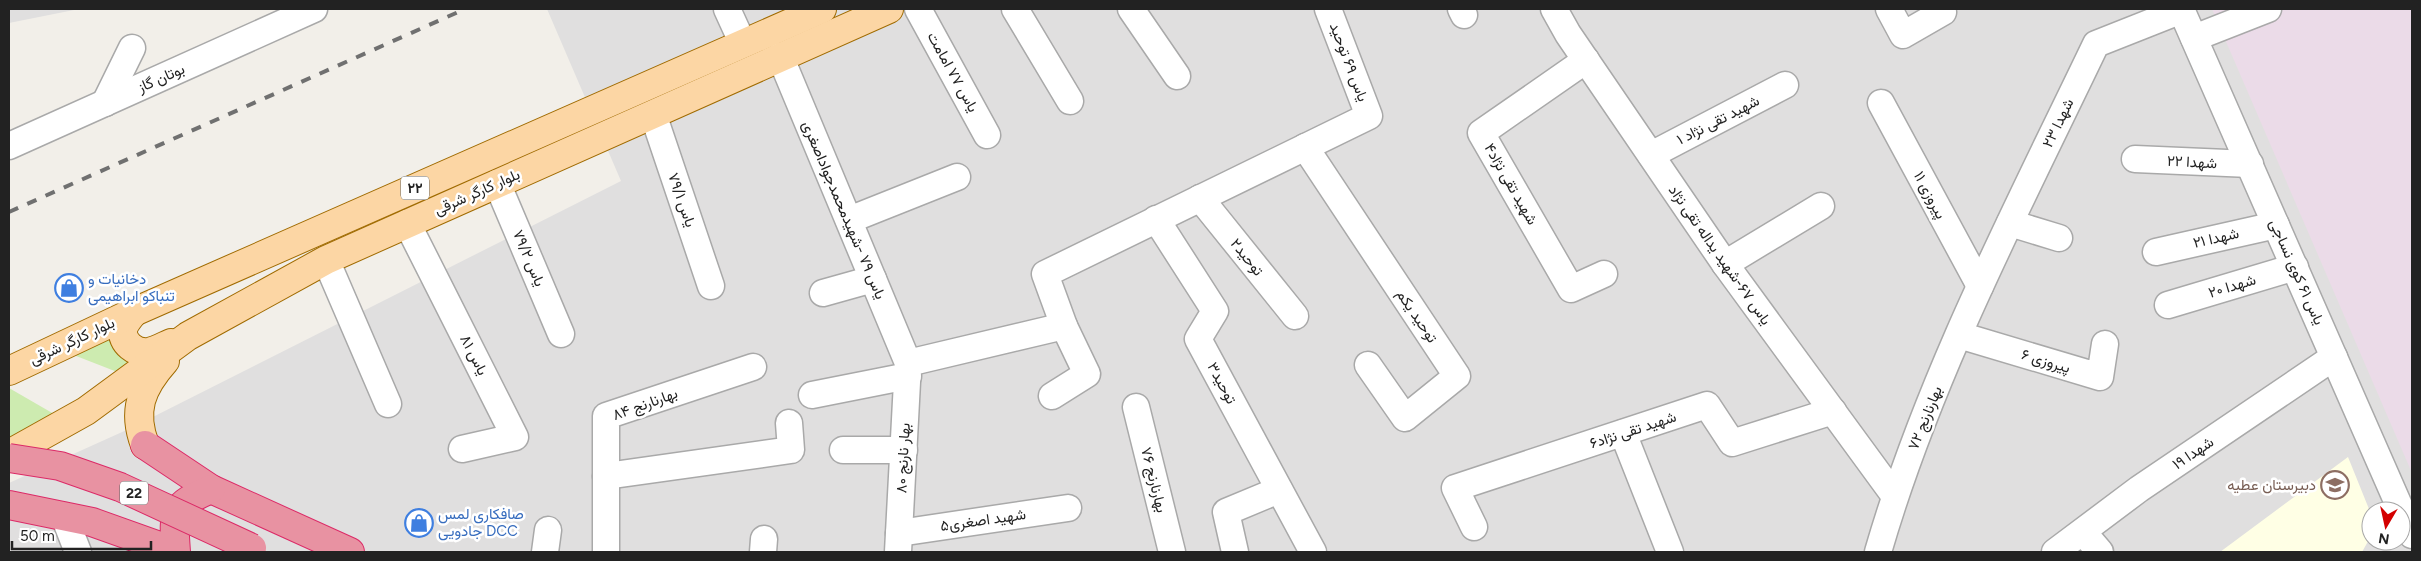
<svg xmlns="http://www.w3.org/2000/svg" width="2421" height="561" font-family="Figtree,Vazirmatn,sans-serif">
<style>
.residential{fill:#e0dfdf;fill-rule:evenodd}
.industrial{fill:#ebdbe8}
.education{fill:#ffffe5}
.grass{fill:#cdebb0}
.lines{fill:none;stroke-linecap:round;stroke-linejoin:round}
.minor-casing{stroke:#a9a9a9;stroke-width:29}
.major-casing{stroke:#a06b00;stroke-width:30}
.highway-casing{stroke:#dc2a67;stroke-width:30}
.minor{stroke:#fff;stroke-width:26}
.major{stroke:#fcd6a4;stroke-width:28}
.highway{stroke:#e892a2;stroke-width:28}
.rail{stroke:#707070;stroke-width:4;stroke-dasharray:10 10;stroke-linecap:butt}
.highway-bridge-casing{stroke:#dc2a67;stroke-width:30;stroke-linecap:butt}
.highway-bridge{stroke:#e892a2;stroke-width:28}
.labels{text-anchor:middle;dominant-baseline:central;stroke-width:5;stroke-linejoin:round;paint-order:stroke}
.shield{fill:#fff;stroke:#646464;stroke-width:1}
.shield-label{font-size:14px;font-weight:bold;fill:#222}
.street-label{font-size:15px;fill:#222;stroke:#fff}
.shop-label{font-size:15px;fill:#366cbe;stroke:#fff;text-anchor:start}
.education-label{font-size:15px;fill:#785e54;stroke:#fff;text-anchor:end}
</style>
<rect width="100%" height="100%" fill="#f2efe9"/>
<g class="residential">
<polygon points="9,9 79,9 9,23"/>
<path d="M 547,9 L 2412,9 L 2412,552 L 9,552 L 9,483 L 131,428 L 621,181 ZM 2371,511 L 2401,511 L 2401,541 L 2371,541 Z"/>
</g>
<polygon class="industrial" points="2212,9 2412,9 2412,473"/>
<polygon class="education" points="2348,457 2371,514 2371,536 2362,552 2220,552"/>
<g class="grass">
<polygon points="117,335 142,358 125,375 71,354"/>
<polygon points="9,388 54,414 9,442"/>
</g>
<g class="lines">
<defs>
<g id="minor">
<polyline points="727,9 743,44"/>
<polyline points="918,9 987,135"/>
<polyline points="1015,9 1070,101"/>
<polyline points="1131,9 1177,76"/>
<polyline points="1461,9 1464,15"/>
<polyline points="1554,9 1568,34 1725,264 1894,495"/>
<polyline points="1889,9 1903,35 1943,12"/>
<polyline points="2181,9 2412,535"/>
<polyline points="2194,38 2268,9"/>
<polyline points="780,56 908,363 898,552"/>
<polyline points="1586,60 1481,133 1571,289 1604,274"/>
<polyline points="105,103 132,48"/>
<polyline points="1881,103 1980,286"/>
<polyline points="653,114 711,286"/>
<polyline points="9,146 314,9"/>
<polyline points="1305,147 1457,376 1405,418 1368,365"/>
<polyline points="1651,155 1785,85"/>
<polyline points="2135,159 2250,164"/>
<polyline points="497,183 561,334"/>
<polyline points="1200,198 1295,316"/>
<polyline points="1156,219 1215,311 1198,339 1313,552"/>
<polyline points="849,220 957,177"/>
<polyline points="407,223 515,437 462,449"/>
<polyline points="2010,223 2059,238"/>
<polyline points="2156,252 2276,225"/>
<polyline points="326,260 388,404"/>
<polyline points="1725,264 1821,206"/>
<polyline points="823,293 873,279"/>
<polyline points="2168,305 2295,267"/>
<polyline points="1959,335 2100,377 2105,344"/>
<polyline points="908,363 1064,326 1045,274 1369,116 1328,9"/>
<polyline points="812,395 908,376"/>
<polyline points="1052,396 1087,374 1064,326"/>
<polyline points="1136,407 1172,552"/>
<polyline points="1623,433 1670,552"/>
<polyline points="843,450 904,450"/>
<polyline points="606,476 791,450 789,423"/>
<polyline points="64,516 78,552"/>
<polyline points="1474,527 1455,488 1707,405 1732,443 1833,411"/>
<polyline points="2083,532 2100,552"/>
<polyline points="899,533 1068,508"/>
<polyline points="545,552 548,530"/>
<polyline points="606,552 606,416 753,367"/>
<polyline points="763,552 764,539"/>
<polyline points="1235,552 1226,512 1279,490"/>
<path d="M 1878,552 C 1929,376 2017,209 2096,44 L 2182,10"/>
<polyline points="2055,552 2139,489 2334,357"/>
</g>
<g id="major">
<path d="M 134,312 C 130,317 125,322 123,329 C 121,343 136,354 149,352 C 157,350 164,346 171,343"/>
<polyline points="9,371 134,312 822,9"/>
<path d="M 145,445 C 132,411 141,388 165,361"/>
<polyline points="9,454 86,411 188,336 326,260 889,9"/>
</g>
<g id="highway">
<polyline points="145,445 211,489 350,552"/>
<path d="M 9,505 L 92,522 L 176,552 C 173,511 172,506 211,489"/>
</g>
</defs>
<use href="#minor" class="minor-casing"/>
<use href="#major" class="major-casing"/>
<use href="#highway" class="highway-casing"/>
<use href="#minor" class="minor"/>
<use href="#major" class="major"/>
<use href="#highway" class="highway"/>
<polyline class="rail" points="9,212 465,9"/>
<defs>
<polyline id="highway-bridge" points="9,458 60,466 120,487 252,548"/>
</defs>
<use href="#highway-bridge" class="highway-bridge-casing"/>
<use href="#highway-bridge" class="highway-bridge"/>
</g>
<defs>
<symbol id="shop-ring" viewBox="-11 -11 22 22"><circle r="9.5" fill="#fff" stroke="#3f7fe0" stroke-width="1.5"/><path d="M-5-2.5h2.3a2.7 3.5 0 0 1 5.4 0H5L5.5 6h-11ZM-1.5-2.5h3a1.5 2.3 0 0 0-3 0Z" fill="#3f7fe0"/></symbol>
<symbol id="school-ring" viewBox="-11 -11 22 22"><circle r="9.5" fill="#fff" stroke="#8d6e63" stroke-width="1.5"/><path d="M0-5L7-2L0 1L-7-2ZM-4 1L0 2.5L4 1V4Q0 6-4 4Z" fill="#8d6e63"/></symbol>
</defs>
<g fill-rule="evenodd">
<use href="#shop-ring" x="53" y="272" width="32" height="32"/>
<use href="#school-ring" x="2319" y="469" width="32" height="32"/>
<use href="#shop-ring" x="403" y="507" width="32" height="32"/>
</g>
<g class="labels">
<g class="shield">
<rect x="401" y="176.5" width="28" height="23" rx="4"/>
<rect x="120" y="481.5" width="28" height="23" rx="4"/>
</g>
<g class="shield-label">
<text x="415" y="188">۲۲</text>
<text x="134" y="493">22</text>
</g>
<g class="street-label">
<text transform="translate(1349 62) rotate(69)">یاس ۶۹ توحید</text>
<text transform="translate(953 72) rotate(61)">یاس ۷۷ امامت</text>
<text transform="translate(161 78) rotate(-24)">بوتان گاز</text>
<text transform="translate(1718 120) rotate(-27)">شهید تقی نژاد ۱</text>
<text transform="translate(2058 123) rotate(-64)">شهدا ۲۳</text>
<text transform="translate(2192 162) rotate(3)">شهدا ۲۲</text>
<text transform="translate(1511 184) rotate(60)">شهید تقی نژاد۴</text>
<text transform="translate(477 192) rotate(-24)">بلوار کارگر شرقی</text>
<text transform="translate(1930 195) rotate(62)">پیروزی ۱۱</text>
<text transform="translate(682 200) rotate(71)">یاس ۷۹/۱</text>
<text transform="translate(844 210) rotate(67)">یاس ۷۹ -شهیدمحمدجواداصغری</text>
<text transform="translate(2216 238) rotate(-13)">شهدا ۲۱</text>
<text transform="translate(1720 255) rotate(55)">یاس ۶۷-شهید یداله تقی نژاد</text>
<text transform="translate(1247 257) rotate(51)">توحید۲</text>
<text transform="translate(529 258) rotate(67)">یاس ۷۹/۲</text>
<text transform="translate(2297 272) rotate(66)">یاس ۶۱ کوی نساجی</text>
<text transform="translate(2232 286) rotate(-17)">شهدا ۲۰</text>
<text transform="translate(1417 316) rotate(56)">توحید یکم</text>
<text transform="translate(72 341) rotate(-25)">بلوار کارگر شرقی</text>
<text transform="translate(474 355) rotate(63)">یاس ۸۱</text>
<text transform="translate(2046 361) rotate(17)">پیروزی ۶</text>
<text transform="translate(1222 383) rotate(62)">توحید۳</text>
<text transform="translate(645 404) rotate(-20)">بهارنارنج ۸۴</text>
<text transform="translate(1925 418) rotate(-68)">بهارنارنج ۷۲</text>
<text transform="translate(1633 430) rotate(-18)">شهید تقی نژاد۶</text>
<text transform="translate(2193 453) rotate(-34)">شهدا ۱۹</text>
<text transform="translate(903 458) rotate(-87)">بهار نارنج ۸۰</text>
<text transform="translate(1154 480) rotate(76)">بهارنارنج ۷۶</text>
<text transform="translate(983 520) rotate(-8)">شهید اصغری۵</text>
</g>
<g class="shop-label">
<text x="88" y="279">دخانیات و<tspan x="88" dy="17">تنباکو ابراهیمی</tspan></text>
<text x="438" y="514">صافکاری لمس<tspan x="438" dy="17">جادویی DCC</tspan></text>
</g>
<g class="education-label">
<text x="2316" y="485">دبیرستان عطیه</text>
</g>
</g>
<rect width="2421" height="561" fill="none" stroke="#222222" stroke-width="20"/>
<g transform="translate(2386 526) rotate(189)"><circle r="24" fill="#ffffff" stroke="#a7a7a7"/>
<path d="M0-4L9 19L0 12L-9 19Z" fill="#d40000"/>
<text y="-8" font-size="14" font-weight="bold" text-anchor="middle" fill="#222222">N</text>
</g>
<path d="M12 541v8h139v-8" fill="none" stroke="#222222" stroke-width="2.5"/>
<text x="20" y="541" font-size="15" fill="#222222" stroke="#ffffff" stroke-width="4" paint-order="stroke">50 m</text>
</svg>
